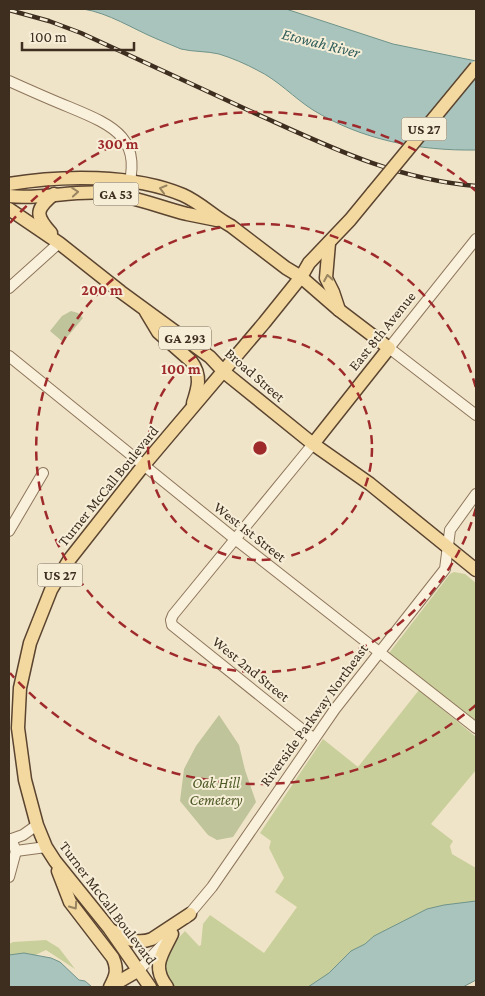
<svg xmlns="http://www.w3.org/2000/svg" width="485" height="996" font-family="'Crimson Pro',serif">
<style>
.green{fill:#c9cf9b}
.cemetery{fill:#bfc49a}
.water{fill:#a9c4bc;stroke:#6f938a}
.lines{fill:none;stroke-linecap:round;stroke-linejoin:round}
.minor-casing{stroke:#8d765c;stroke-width:12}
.major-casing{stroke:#5b4430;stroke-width:15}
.minor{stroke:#faf1dc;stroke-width:10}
.major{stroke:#f3d9a0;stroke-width:12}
.rail-casing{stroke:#3d2e20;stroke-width:4.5}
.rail{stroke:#f7eed8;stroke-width:2.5;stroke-dasharray:8;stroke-linecap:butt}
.major-bridge-casing{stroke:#5b4430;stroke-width:15;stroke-linecap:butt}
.major-bridge{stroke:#f3d9a0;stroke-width:12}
.oneway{stroke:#988460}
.ring{fill:none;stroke:#9e2a2b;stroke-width:2.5;stroke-dasharray:9 6}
.labels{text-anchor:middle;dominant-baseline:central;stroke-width:4;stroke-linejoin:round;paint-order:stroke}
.shield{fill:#f7eed8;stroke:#756857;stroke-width:1}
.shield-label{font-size:14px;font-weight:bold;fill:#3d2e20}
.street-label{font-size:15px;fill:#3d2e20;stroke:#f7eed8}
.park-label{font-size:15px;font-style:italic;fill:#4d5a26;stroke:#f7eed8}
.water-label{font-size:16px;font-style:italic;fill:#2f5d5a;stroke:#f7eed8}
.centre{fill:#9e2a2b;stroke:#f7eed8;stroke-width:2.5}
.ring-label{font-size:15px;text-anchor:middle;font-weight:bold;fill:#9e2a2b;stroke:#f7eed8;stroke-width:4;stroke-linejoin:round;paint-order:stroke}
</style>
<rect width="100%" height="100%" fill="#f0e4c8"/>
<g class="green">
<polygon points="454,572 465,574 476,583 476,723 389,653 450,574"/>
<polygon points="419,690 476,737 476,770 431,824 453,841 450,846 452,854 476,868 476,940 364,987 170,987 162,965 168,949 185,931 199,946 201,945 203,924 210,915 264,953 297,907 275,892 284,878 269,848 271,841 260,833 323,739 358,767"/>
<polygon points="46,940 59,948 75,969 46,950 31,957 9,970 9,944 13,942"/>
</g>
<g class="cemetery">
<polygon points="71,311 78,313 83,318 63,342 50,331 62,316"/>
<polygon points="219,715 239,745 245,770 256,802 233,837 217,840 208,835 180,801 184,769 196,746"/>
</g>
<g class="water">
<path d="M 83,9 L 286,9 L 393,44 L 476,61 L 476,150 C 419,151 362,140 313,110 C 294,98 278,80 257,70 C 246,64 232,58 219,54 C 207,51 193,52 181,49 C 173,46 165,42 157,39 C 133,29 109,13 83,9 Z"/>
<polygon points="476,901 476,980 463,987 308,987 329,973 351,951 365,944 374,936 427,909 444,905"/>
<polygon points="24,953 51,958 60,962 79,980 85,981 92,987 9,987 9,955"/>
</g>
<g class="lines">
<defs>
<g id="minor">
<path d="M 9,81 C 29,90 49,99 69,107 C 115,126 145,139 126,196"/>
<polyline points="476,239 389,348 476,415"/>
<polyline points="9,288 59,243"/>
<polyline points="9,356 235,539 476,728"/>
<polyline points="313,444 173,615 171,620 172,625 314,739"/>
<polyline points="9,531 43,473"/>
<polyline points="11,839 16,851 46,847"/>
<polyline points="9,840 23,835 37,825"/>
<polyline points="9,877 16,851"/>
<polyline points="186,918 212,887 335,709 445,569 450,530 476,494"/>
<polyline points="139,970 165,942"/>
</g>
<g id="major">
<path d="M 9,184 C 62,175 133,174 183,195 C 201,203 214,217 231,226 L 286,268 L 301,277 L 339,310 L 389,348 L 313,444"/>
<path d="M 9,196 C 41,200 71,190 105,193 C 134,196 159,207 187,214 C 197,216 207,218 217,220"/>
<polyline points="9,209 59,243 121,292 210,357 224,372 313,444 370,484 476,570"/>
<path d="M 51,233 C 35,215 35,210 54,194"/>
<polyline points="329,243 326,278 333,292 339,310"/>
<path d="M 146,312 L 158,332 L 191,361 C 202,376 198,388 193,403"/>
<path d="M 58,871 L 70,902 L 113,958 C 118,970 116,976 110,987"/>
<path d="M 113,931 C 127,938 136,945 152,939 L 190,914"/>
<polyline points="113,987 120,981 139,970"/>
<polyline points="150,987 109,928 55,861 46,847 37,825 25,780 18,728 20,688 30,643 51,590 69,560 143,466 264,323 301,277 309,263 350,220 373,192"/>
<path d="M 167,987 C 151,966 162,955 172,934"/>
</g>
</defs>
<use href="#minor" class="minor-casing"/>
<use href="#major" class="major-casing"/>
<use href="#minor" class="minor"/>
<use href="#major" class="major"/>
<defs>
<path id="rail" d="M 9,10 L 49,21 L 81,33 C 137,59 194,85 250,111 C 326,145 392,179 476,186"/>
</defs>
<use href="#rail" class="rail-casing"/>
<use href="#rail" class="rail"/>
<defs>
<polyline id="major-bridge" points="373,192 476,67"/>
</defs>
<use href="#major-bridge" class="major-bridge-casing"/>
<use href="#major-bridge" class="major-bridge"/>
</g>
<defs><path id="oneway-chevron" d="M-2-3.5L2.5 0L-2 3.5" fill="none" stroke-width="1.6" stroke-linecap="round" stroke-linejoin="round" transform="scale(1.25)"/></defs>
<g class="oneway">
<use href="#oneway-chevron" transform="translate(163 189) rotate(-164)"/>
<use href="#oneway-chevron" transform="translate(75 192) rotate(-5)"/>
<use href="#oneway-chevron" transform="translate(328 278) rotate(-100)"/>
<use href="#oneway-chevron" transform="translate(74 906) rotate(55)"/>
</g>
<g class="ring">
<circle cx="260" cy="448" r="112"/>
<path d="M476 508A224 224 0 1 1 476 388"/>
<path d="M476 705A336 336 0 0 1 10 673M10 223A336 336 0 0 1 476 191"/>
</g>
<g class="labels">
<g class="shield">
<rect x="401.5" y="117.5" width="45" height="23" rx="4"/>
<rect x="93.5" y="182.5" width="45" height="23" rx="4"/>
<rect x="159" y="326.5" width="52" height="23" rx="4"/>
<rect x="37.5" y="563.5" width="45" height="23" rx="4"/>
</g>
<g class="shield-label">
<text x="424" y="129">US 27</text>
<text x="116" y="194">GA 53</text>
<text x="185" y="338">GA 293</text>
<text x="60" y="575">US 27</text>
</g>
<g class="street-label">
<text transform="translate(382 331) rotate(-51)">East 8th Avenue</text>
<text transform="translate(255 375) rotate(41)">Broad Street</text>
<text transform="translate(108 486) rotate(-51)">Turner McCall Boulevard</text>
<text transform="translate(250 532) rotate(38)">West 1st Street</text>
<text transform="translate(251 669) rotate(39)">West 2nd Street</text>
<text transform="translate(314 715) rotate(-54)">Riverside Parkway Northeast</text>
<text transform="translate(108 903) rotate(53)">Turner McCall Boulevard</text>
</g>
<g class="park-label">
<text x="216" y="783">Oak Hill<tspan x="216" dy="17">Cemetery</tspan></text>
</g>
<g class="water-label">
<text transform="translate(321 43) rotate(14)">Etowah River</text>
</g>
</g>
<circle cx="260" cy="448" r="8" class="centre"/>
<g class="ring-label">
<text x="118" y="149">300 m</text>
<text x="102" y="295">200 m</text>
<text x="181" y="374">100 m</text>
</g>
<rect width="485" height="996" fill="none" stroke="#3d2e20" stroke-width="20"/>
<path d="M22 42v8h112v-8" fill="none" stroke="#3d2e20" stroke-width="2.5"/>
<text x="30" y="42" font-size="15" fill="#3d2e20" stroke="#f7eed8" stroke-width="4" paint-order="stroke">100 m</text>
</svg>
